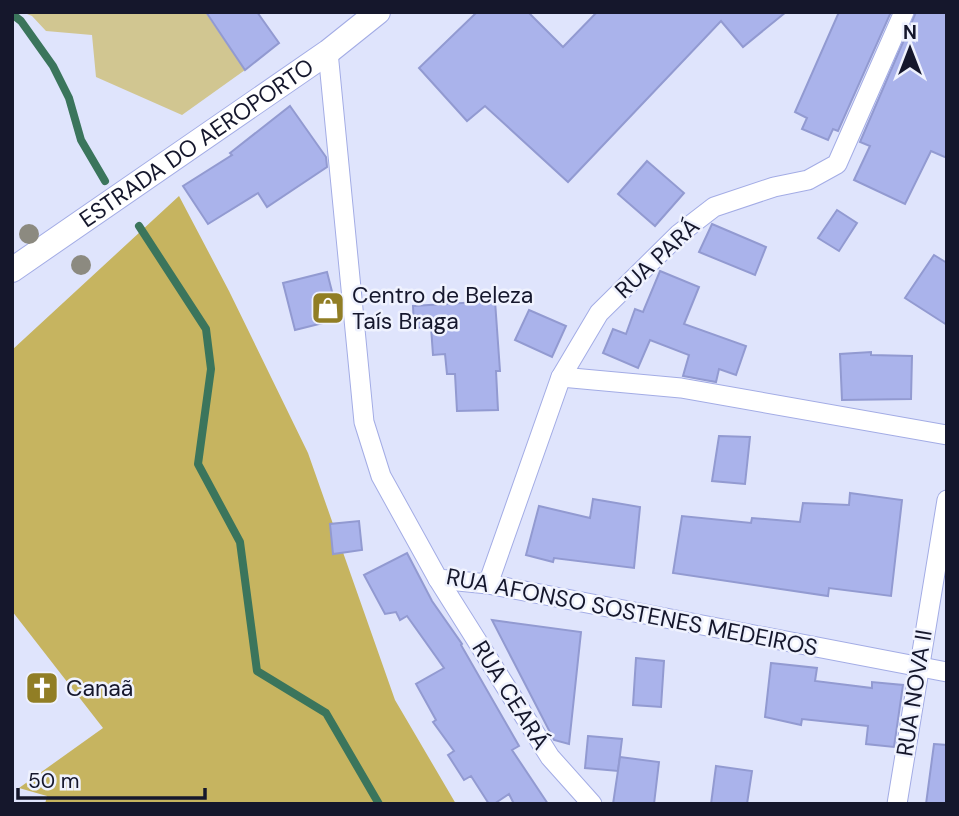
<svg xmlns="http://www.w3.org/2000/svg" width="959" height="816" font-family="'DM Sans',sans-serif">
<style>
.green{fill:#d1c691}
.forest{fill:#c6b460}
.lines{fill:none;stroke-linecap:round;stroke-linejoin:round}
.stream{stroke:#3b755c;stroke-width:8}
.building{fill:#aab3eb;stroke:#929ad1;stroke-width:2}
.minor-casing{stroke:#a3ace5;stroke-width:21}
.tertiary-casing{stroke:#a3ace5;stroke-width:26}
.minor{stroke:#fff;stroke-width:19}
.tertiary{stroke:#fff;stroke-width:24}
.tree{fill:#8c8a80}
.labels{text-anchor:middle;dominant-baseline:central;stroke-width:5;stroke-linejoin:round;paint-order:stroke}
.street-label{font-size:23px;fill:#15172c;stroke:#eff2fe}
.poi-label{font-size:23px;fill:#15172c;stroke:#eff2fe;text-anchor:start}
</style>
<rect width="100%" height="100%" fill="#dfe4fc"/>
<polygon class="green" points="22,12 205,12 245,70 182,115 96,77 92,35 46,31 32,16"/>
<polygon class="forest" points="179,196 229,291 308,453 395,700 456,804 45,804 47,796 19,788 103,728 12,611 12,350"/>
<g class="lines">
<g class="stream">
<polyline points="12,14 21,21 53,66 69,98 81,140 105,181"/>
<polyline points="139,226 206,329 211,369 198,464 240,542 257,671 326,713 379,804"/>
</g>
</g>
<g class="building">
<polygon points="206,12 257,12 279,43 245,70"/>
<polygon points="477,12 528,12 563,47 597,12 786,12 743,47 721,21 568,182 485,106 467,121 419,68"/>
<polygon points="839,12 891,12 838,131 833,129 828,140 802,129 807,118 795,112"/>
<polygon points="916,12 947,12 947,158 931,151 905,204 854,180 870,146 860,142"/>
<polygon points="290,106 326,157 327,167 267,207 258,193 208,224 183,186 232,155 230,153"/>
<polygon points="647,161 684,193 655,226 618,194"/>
<polygon points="837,210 857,223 839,251 818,238"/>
<polygon points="712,224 766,247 755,275 699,252"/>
<polygon points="934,255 947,263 947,325 905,298"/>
<polygon points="660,271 699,287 684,324 746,346 736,375 719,369 716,382 683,376 689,355 650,340 638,368 603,353 613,329 626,334 635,309 643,312"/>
<polygon points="327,272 339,319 295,330 283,283"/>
<polygon points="495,301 500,371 496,371 498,410 457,411 455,374 447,374 445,354 433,355 431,327 414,328 413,306"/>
<polygon points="529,310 566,326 552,357 515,340"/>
<polygon points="871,352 871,355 912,356 911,399 842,400 840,354"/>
<polygon points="719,436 750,437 745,484 712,481"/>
<polygon points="850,493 902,500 891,596 829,588 828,596 673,573 682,516 751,523 752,518 800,522 803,503 849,505"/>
<polygon points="593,499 640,507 634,568 554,558 553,562 526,555 539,506 590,518"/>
<polygon points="359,521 362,550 333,554 330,524"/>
<polygon points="407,553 432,601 462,644 461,645 519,746 512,750 548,804 514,804 509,794 494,804 489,804 471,776 464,780 448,755 454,751 433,722 436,720 416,684 444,668 407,616 400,620 396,612 385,614 364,575"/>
<polygon points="492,620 581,632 569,744 554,740"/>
<polygon points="636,658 664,661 661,707 633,705"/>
<polygon points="771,663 817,668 815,681 872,688 872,682 903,685 894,747 866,744 868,726 802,719 801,725 765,717"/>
<polygon points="588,736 622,739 618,771 585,768"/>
<polygon points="934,744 947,745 947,804 926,804"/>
<polygon points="620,757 659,762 654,804 613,804"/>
<polygon points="716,766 752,771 747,804 711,804"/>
</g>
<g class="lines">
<defs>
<g id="minor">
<polyline points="328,52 364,422 381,476 438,579 488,584 947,672"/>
<polyline points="561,377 681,388 947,435"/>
<polyline points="438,579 550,757 592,804"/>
<polyline points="488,584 561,377 599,313 679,234 714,207 774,187 808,180 837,164 904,12"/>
<polyline points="897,804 947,500"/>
</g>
<g id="tertiary">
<path id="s1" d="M 12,270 L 328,52 L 378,12"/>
</g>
</defs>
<use href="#minor" class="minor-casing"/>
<use href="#tertiary" class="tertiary-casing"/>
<use href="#minor" class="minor"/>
<use href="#tertiary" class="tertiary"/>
</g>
<g class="tree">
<circle cx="29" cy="234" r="10"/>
<circle cx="81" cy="265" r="10"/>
</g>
<defs>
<symbol id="shop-square" viewBox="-11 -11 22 22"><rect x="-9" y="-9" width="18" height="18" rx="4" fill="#917e25" stroke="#eff2fe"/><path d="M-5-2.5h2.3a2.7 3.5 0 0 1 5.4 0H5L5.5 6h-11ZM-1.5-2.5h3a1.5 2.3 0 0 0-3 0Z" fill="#fff"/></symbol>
<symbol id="church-square" viewBox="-11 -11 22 22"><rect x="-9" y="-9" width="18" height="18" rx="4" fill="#917e25" stroke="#eff2fe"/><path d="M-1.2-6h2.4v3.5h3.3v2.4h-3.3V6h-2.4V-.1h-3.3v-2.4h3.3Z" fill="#fff"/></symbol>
</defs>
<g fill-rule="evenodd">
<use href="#shop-square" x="309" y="289" width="38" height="38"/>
<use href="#church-square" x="23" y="669" width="38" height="38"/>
</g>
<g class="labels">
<g class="street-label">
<text stroke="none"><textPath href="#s1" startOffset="224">ESTRADA DO AEROPORTO</textPath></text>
<text transform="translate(657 258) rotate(-43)">RUA PARÁ</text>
<text transform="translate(632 612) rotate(11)">RUA AFONSO SOSTENES MEDEIROS</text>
<text transform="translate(914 693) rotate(-81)">RUA NOVA II</text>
<text transform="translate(511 695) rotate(58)">RUA CEARÁ</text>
</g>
<g class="poi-label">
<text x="352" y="295">Centro de Beleza<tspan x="352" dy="26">Taís Braga</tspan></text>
<text x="66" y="688">Canaã</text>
</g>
</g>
<rect width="959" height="816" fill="none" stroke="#15172c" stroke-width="28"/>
<g transform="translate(910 49)" stroke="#eff2fe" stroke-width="5" paint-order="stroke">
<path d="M0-5L12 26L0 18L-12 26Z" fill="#15172c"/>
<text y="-10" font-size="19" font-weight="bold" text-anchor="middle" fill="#15172c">N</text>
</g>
<path d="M18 788v10h187v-10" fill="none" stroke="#15172c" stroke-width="3.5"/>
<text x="28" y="788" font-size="21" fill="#15172c" stroke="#eff2fe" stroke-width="5" paint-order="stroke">50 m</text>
</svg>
